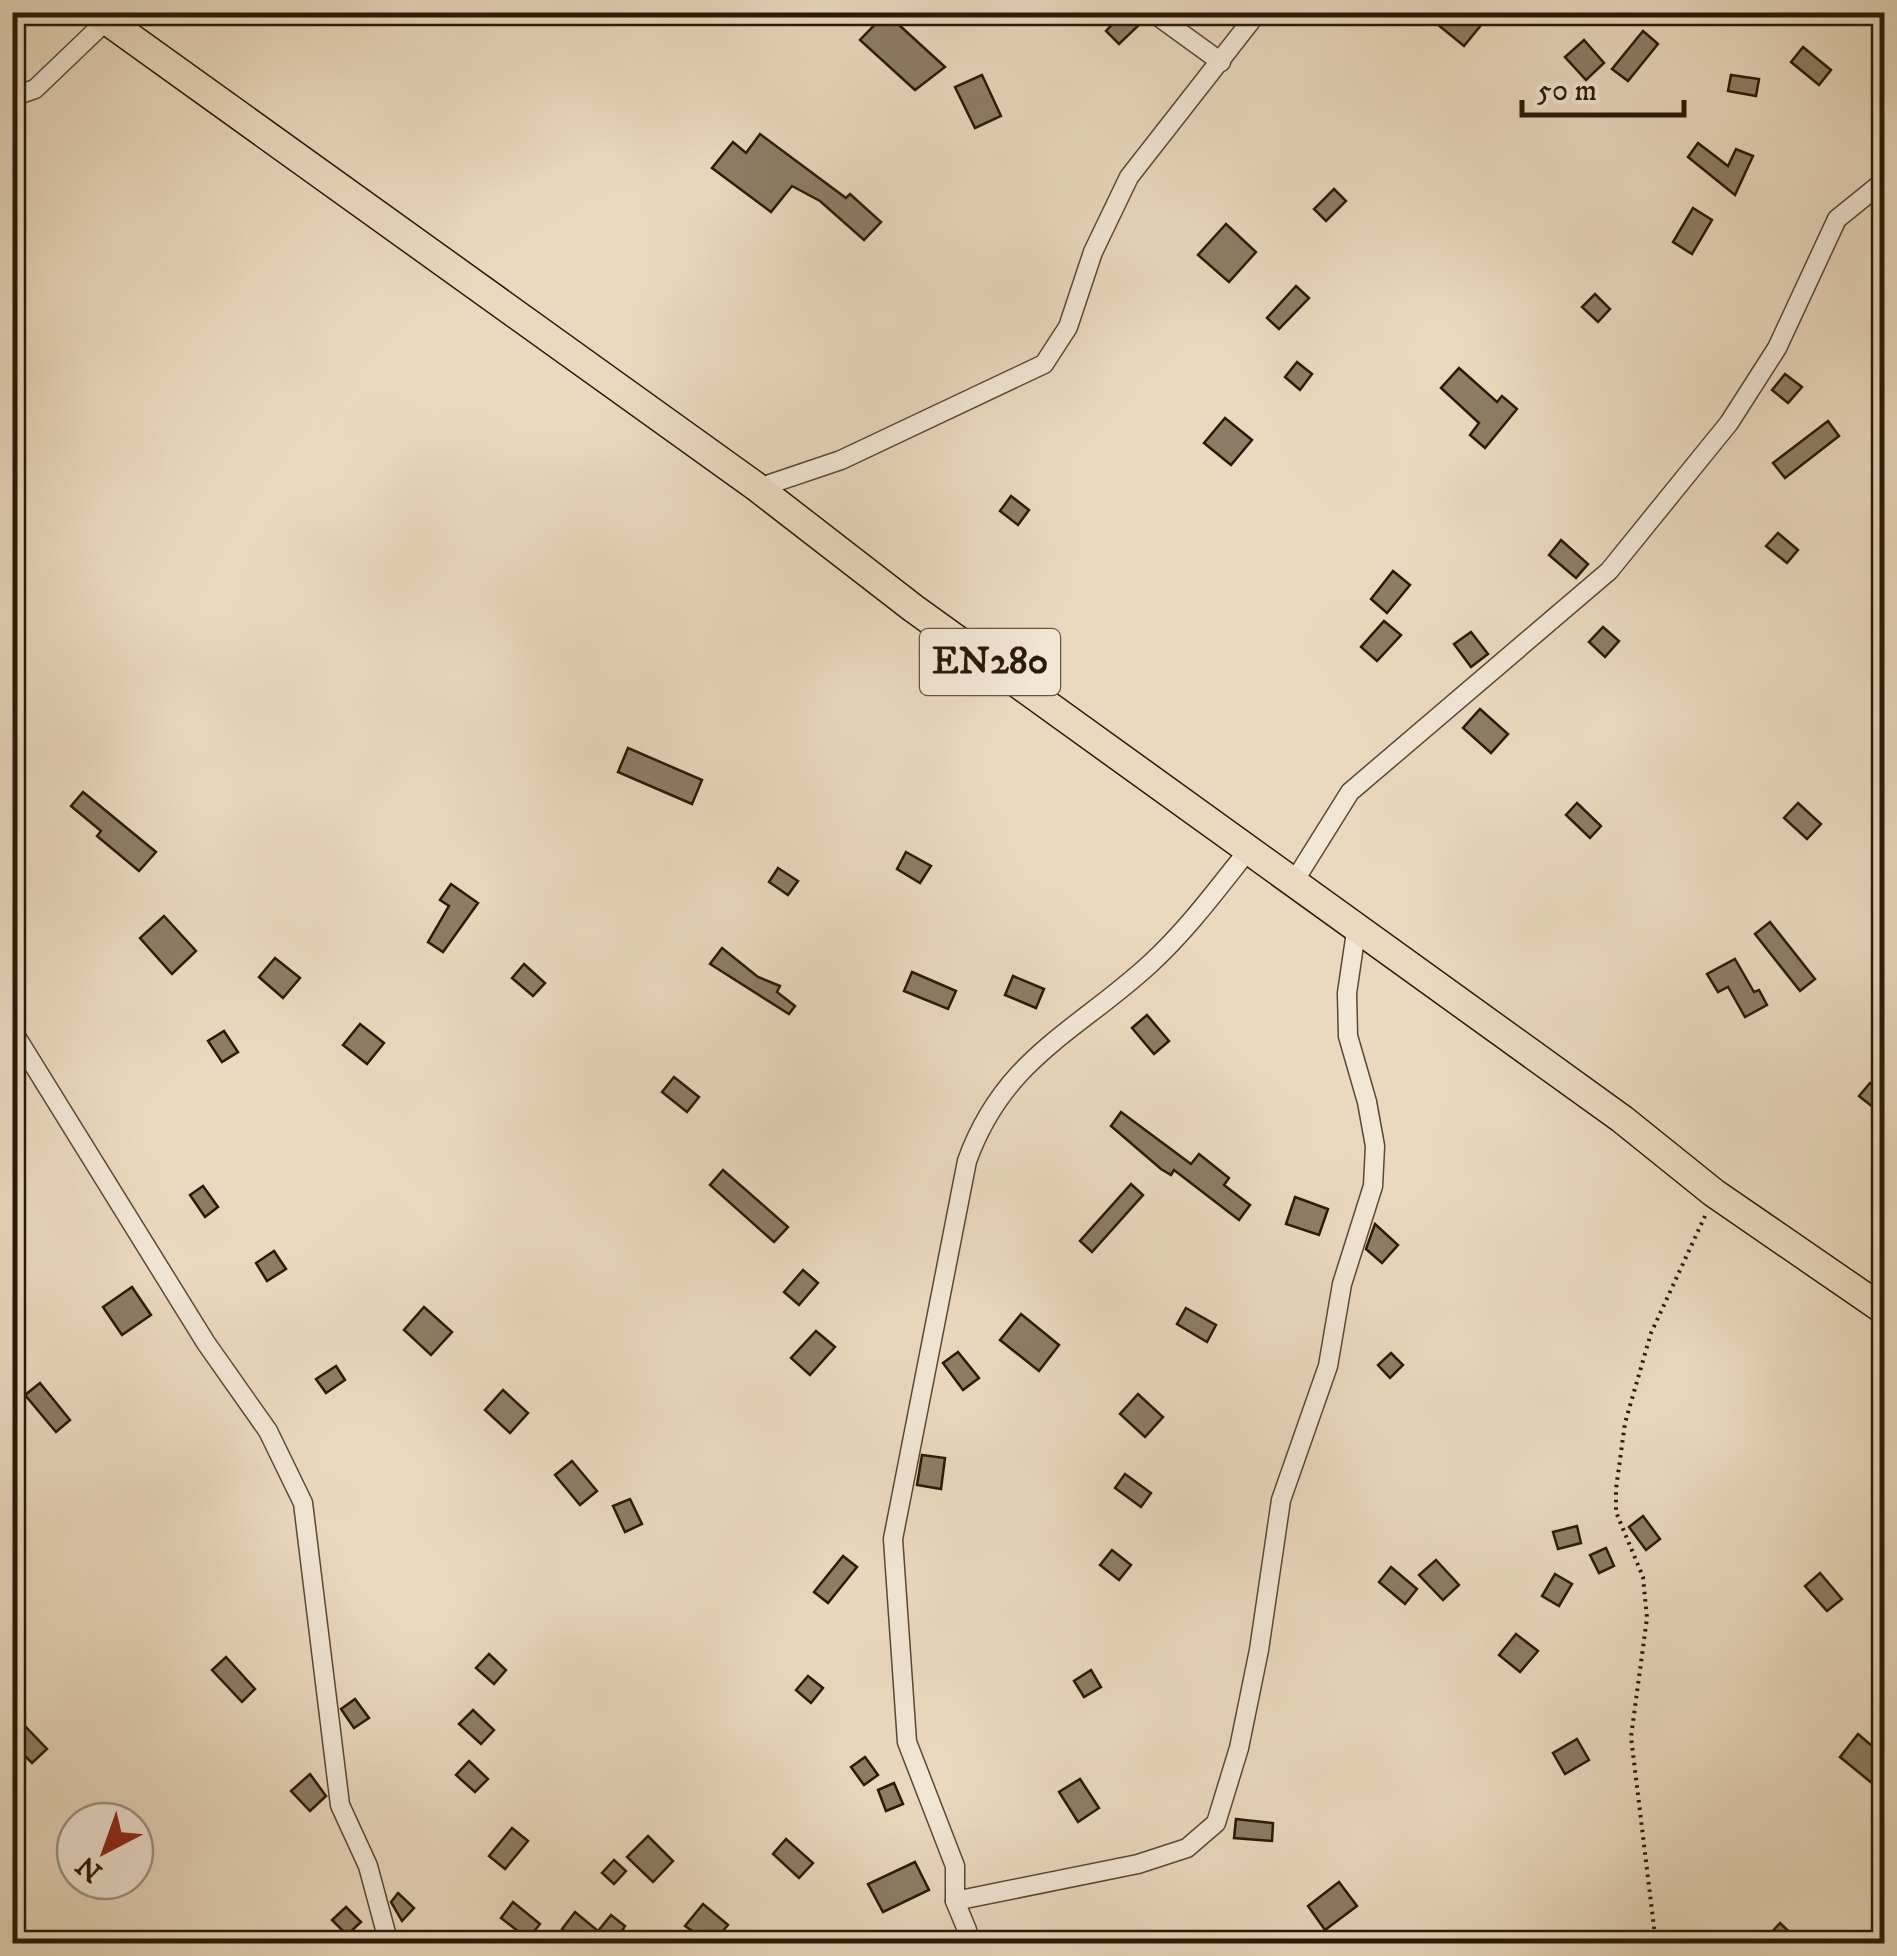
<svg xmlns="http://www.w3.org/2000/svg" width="1897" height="1956" font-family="'IM FELL DW Pica',serif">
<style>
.building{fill:#8e7d66;stroke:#291906;stroke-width:2.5}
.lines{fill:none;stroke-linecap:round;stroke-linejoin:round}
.street-casing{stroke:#5a4934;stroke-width:21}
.primary-casing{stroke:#291906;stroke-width:31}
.path{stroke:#291906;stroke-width:4;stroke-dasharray:2.5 5;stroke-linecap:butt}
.street{stroke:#f2e6d5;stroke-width:18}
.primary{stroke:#ebd9bf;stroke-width:28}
.labels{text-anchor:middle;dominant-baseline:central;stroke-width:8;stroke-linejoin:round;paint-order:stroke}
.shield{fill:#f2e6d5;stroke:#655644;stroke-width:2.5}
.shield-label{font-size:38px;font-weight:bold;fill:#291906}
</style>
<rect width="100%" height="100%" fill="#ebd9bf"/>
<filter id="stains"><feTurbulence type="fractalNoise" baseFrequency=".002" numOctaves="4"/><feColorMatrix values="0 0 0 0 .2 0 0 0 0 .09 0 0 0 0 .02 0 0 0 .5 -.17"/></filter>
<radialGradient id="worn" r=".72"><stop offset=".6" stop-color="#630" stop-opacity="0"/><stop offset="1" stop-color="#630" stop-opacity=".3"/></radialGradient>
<g class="building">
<polygon points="1124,12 1131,12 1141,23 1119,44 1106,31"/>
<polygon points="1446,12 1467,12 1482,24 1464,46 1437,24"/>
<polygon points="886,13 945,67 915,90 860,40"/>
<polygon points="1643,31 1658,44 1628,81 1612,69"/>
<polygon points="1584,40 1604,63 1586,80 1565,57"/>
<polygon points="1803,47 1831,70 1819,85 1791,62"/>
<polygon points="982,75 1001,116 975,128 955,87"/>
<polygon points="1731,75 1759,79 1756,96 1728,91"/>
<polygon points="760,134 846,198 850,194 881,222 864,240 820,201 792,186 771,212 712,168 733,142 746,153"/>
<polygon points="1698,143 1728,166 1736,149 1753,156 1735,195 1688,157"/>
<polygon points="1334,189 1346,201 1326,221 1314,209"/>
<polygon points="1693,208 1712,220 1692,254 1673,242"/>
<polygon points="1226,224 1256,252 1229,282 1198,255"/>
<polygon points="1296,286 1309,298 1279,329 1267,318"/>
<polygon points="1595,294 1610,309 1598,322 1582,307"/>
<polygon points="1297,362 1312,374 1300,390 1285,377"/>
<polygon points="1459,368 1497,402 1502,396 1517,409 1485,448 1470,435 1479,423 1441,388"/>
<polygon points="1785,374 1802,387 1788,403 1772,390"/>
<polygon points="1225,418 1252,440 1231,465 1204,443"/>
<polygon points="1828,421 1839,436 1785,478 1773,463"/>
<polygon points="1011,496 1029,510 1018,525 1000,511"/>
<polygon points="1778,533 1798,550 1787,563 1766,546"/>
<polygon points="1561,540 1588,564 1576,578 1549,555"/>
<polygon points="1393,571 1410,585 1387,613 1371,599"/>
<polygon points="1384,621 1401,635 1377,661 1361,647"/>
<polygon points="1603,627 1619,641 1605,657 1589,642"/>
<polygon points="1471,632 1488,654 1471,667 1454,644"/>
<polygon points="1480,709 1508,734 1491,753 1463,728"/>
<polygon points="628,748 702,780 692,804 618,772"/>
<polygon points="83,792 156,852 139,871 97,836 101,831 71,806"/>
<polygon points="1577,803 1601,826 1590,838 1566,815"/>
<polygon points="1798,803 1821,824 1807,839 1784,818"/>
<polygon points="906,852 931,866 920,883 897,869"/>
<polygon points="778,868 798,881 788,895 769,882"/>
<polygon points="451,884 478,903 443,952 428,942 449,906 440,900"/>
<polygon points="164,916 196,951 172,974 140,938"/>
<polygon points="1770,922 1815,979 1800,991 1755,934"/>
<polygon points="722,948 758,977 780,986 777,992 795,1006 789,1014 710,964"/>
<polygon points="275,958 300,978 283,998 259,977"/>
<polygon points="1735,959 1754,992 1759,990 1767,1005 1745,1017 1728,987 1718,992 1707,974"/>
<polygon points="524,964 545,983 533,996 512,978"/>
<polygon points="912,972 956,991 948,1009 904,991"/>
<polygon points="1013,976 1044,989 1036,1008 1005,995"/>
<polygon points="1147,1015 1169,1041 1154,1054 1132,1028"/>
<polygon points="360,1024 384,1043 367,1064 343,1045"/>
<polygon points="224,1031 238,1052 222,1062 208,1041"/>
<polygon points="674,1077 699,1097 687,1112 662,1092"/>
<polygon points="1870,1083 1884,1095 1884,1116 1859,1096"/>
<polygon points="1121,1112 1191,1164 1199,1154 1229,1178 1224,1185 1250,1205 1239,1220 1174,1170 1171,1175 1161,1169 1111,1126"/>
<polygon points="723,1170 788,1227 774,1242 710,1185"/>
<polygon points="1131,1184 1143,1195 1092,1252 1080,1241"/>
<polygon points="203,1186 218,1207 205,1217 190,1195"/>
<polygon points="1295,1197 1328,1209 1319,1235 1286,1224"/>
<polygon points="1375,1224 1398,1245 1382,1263 1366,1249"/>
<polygon points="274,1251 286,1269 267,1281 256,1263"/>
<polygon points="803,1270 818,1283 799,1305 784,1292"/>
<polygon points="132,1287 151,1315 122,1335 103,1307"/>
<polygon points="424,1307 452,1332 431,1355 404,1330"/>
<polygon points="1186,1308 1216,1325 1207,1342 1177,1324"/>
<polygon points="1021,1314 1059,1345 1039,1371 1000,1340"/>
<polygon points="816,1331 835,1347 810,1375 791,1358"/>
<polygon points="958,1352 979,1378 963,1390 943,1363"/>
<polygon points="1391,1353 1403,1365 1390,1378 1378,1365"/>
<polygon points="336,1366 345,1380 326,1393 316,1379"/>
<polygon points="40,1383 70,1420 56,1432 25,1395"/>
<polygon points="503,1390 528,1413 510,1433 485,1410"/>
<polygon points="1138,1394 1163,1417 1145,1437 1120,1414"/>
<polygon points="922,1455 945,1458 941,1489 917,1485"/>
<polygon points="572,1461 597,1491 580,1505 555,1475"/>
<polygon points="1125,1474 1151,1493 1141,1507 1115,1488"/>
<polygon points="630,1499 642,1524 625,1532 613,1506"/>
<polygon points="1643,1516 1660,1539 1646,1550 1629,1527"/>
<polygon points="1577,1526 1581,1543 1558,1549 1553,1532"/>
<polygon points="1606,1548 1614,1566 1599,1573 1590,1555"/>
<polygon points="1112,1550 1131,1565 1119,1580 1100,1565"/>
<polygon points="843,1556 857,1567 828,1603 814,1592"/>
<polygon points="1436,1560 1459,1585 1443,1600 1419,1575"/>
<polygon points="1391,1567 1417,1589 1405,1604 1379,1582"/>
<polygon points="1820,1573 1842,1599 1827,1611 1805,1586"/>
<polygon points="1555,1574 1572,1584 1559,1606 1542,1596"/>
<polygon points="1516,1634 1538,1651 1520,1672 1499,1655"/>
<polygon points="489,1654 506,1670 494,1684 476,1668"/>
<polygon points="226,1657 255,1689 242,1702 212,1670"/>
<polygon points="1091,1670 1101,1687 1084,1697 1074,1681"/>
<polygon points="808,1676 823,1688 811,1703 796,1690"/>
<polygon points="355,1699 369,1718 354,1728 341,1709"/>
<polygon points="473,1710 494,1730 481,1744 459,1724"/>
<polygon points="24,1725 47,1749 32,1763 12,1743 12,1736"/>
<polygon points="1858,1734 1884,1756 1884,1793 1840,1757"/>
<polygon points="1577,1739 1589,1760 1565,1774 1553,1753"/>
<polygon points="865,1757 878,1775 864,1785 851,1767"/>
<polygon points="469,1761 488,1779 475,1792 456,1775"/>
<polygon points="310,1774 326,1796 310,1811 291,1791"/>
<polygon points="1080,1779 1099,1808 1078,1822 1059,1792"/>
<polygon points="894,1783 903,1804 886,1811 878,1790"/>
<polygon points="1236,1819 1273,1823 1272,1841 1234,1838"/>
<polygon points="512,1828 528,1841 505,1869 489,1856"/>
<polygon points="648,1836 673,1861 653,1882 627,1857"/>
<polygon points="786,1839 813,1863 799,1878 773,1854"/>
<polygon points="614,1860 626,1871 614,1884 602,1873"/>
<polygon points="915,1862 929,1890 883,1912 868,1884"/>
<polygon points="1339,1882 1357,1906 1325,1930 1308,1906"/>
<polygon points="398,1893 414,1908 402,1921 391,1902"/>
<polygon points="513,1902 540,1924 528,1939 501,1918"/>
<polygon points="703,1904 728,1925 712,1944 685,1926"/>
<polygon points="346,1907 361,1922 347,1935 332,1920"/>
<polygon points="575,1912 598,1931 611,1915 625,1926 614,1944 581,1944 562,1929"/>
<polygon points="1780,1923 1802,1944 1761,1944"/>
</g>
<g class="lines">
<defs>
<g id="street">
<polyline points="1152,12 1221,62"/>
<polyline points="12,97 35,89 106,21"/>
<polyline points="758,488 841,460 1044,364 1068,327 1093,252 1129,177 1258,12"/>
<polyline points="1295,880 1350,792 1609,571 1729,423 1777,348 1837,219 1884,181"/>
<polyline points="12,1030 206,1343 268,1431 303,1503 340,1805 368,1866 389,1944"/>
<polyline points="955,1901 1138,1864 1187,1848 1216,1823 1239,1748 1259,1650 1281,1500 1328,1366 1342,1284 1373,1186 1375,1146 1367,1102 1348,1036 1347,993 1357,925"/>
<path d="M 967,1944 L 967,1930 L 955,1901 L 955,1866 L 907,1742 L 893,1539 L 967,1161 C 1004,1058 1076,1032 1150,964 C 1188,929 1218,888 1250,848"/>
</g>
<polyline id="primary" points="95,12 758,488 913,608 1622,1119 1714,1193 1884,1310"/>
</defs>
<use href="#street" class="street-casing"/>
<use href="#primary" class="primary-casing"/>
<polyline class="path" points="1656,1944 1631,1737 1647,1618 1643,1577 1616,1512 1616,1489 1625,1423 1651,1333 1705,1216"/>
<use href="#street" class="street"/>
<use href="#primary" class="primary"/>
</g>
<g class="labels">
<rect class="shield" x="920" y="629" width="140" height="66" rx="8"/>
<g class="shield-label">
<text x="990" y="662">EN280</text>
</g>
</g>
<rect width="1897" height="1956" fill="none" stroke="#ebd9bf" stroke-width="50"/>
<rect x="15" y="15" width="1867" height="1926" fill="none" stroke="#291906" stroke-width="5"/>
<rect x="25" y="25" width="1847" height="1906" fill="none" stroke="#291906" stroke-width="2.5"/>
<g transform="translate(105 1851) rotate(221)"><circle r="48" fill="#f2e6d5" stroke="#a29482" stroke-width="2.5"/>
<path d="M0-8L18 38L0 25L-18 38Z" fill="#8f2418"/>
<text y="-15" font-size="28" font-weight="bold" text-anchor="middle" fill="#291906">N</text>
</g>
<path d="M1522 100v15h162v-15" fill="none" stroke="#291906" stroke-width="5"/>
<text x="1537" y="100" font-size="30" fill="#291906" stroke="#f2e6d5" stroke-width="8" paint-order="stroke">50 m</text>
<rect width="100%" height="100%" filter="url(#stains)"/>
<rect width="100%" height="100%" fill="url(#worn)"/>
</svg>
